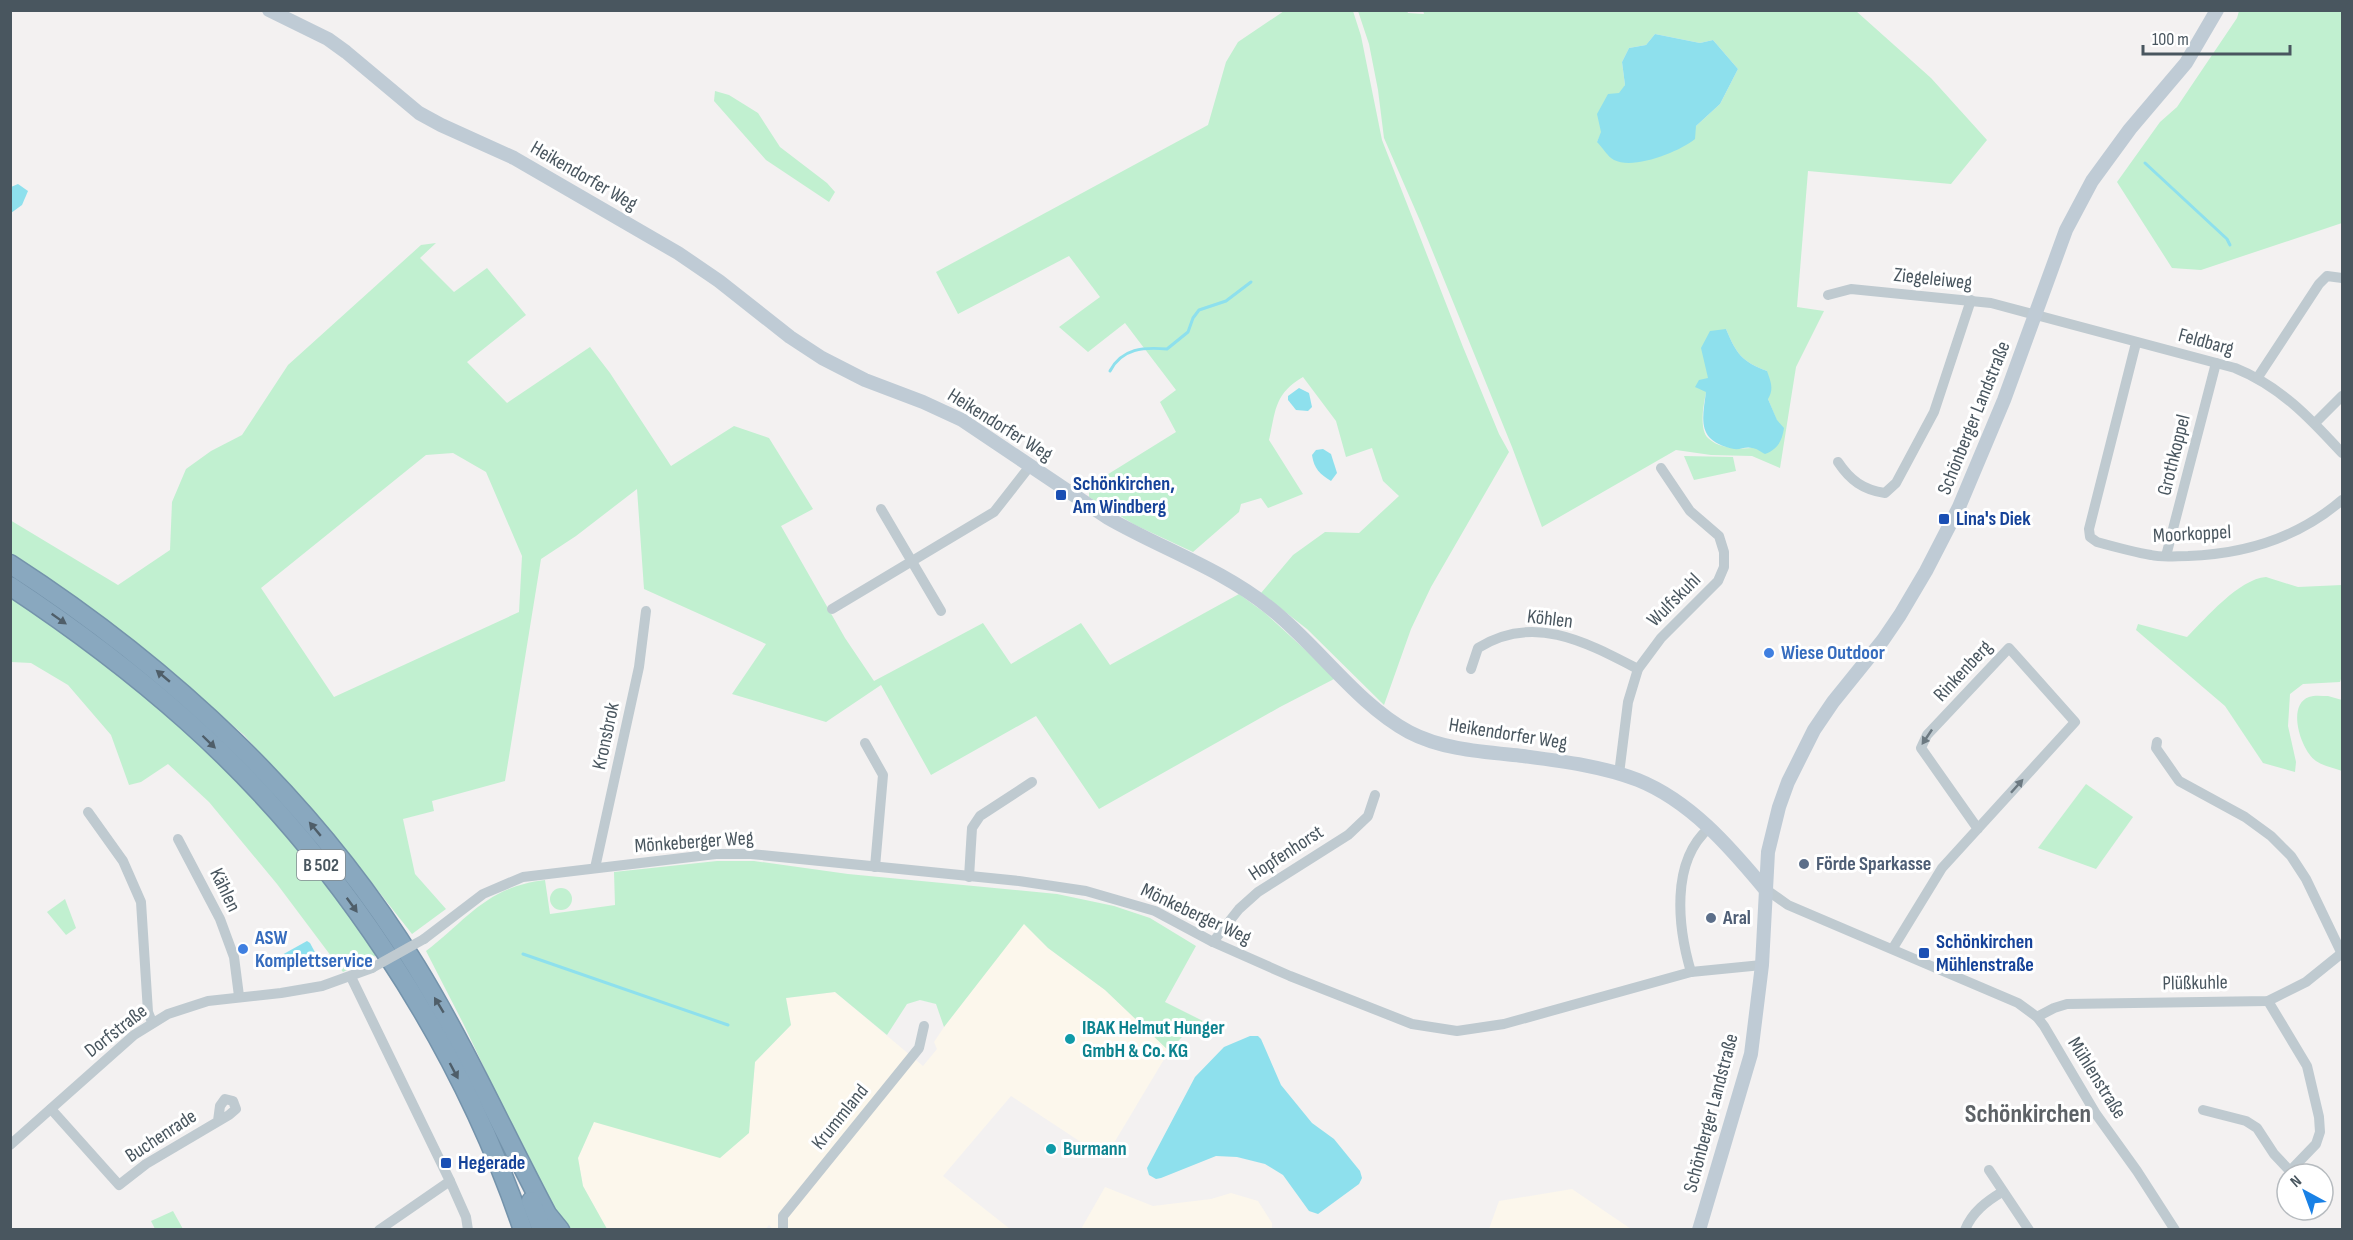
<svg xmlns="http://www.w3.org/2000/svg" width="2353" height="1240" font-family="'Sofia Sans Condensed',sans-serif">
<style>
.commercial{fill:#fcf7ec}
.green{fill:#c1f0d0;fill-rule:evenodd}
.water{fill:#8ee0ed}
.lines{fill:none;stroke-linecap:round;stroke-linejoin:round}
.stream{stroke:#8ee0ed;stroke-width:3}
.highway-casing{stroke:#7493ab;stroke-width:21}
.street{stroke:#bfcad0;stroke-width:10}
.secondary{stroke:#bfcbd5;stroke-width:14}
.highway{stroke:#89a8bf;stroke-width:18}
.street-bridge{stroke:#bfcad0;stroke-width:10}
.oneway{fill:#4f5e69}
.oneway2{fill:#6c7981}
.transit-dot{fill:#1a4fb4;stroke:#fff;stroke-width:2}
.shop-dot{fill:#3f7fe0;stroke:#fff;stroke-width:2}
.service-dot{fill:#5c6f8a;stroke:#fff;stroke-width:2}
.culture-dot{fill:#0f9aa8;stroke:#fff;stroke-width:2}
.labels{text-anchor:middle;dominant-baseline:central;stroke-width:6;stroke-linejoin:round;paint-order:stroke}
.shield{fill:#fff;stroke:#80898f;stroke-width:1.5}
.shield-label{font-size:18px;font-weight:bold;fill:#49565f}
.street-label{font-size:20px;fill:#49565f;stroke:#fff}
.transit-label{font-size:20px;font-weight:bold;fill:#164399;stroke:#fff;text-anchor:start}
.shop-label{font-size:20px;font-weight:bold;fill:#366cbe;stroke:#fff;text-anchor:start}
.service-label{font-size:20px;font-weight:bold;fill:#4e5e75;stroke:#fff;text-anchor:start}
.culture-label{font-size:20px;font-weight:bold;fill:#0d838f;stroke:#fff;text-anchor:start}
.district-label{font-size:26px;font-weight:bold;fill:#5d6266;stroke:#fff}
</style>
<rect width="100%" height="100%" fill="#f3f1f1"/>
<g class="commercial">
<polygon points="1024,923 1048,948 1105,990 1169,1051 1105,1158 1011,1096 943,1176 1010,1229 773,1230 769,1225 765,1230 607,1229 583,1186 578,1158 594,1121 749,1133 755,1062 791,1025 786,998 835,992 923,1066 937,1049 934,1042 944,1027"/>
<polygon points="1105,1187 1153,1206 1211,1199 1231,1193 1258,1201 1272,1223 1272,1229 1081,1229"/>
<polygon points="1572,1189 1631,1229 1489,1229 1499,1201"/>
</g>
<g class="green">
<path d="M 1423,10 L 1856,11 L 1931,78 L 1987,140 L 1951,184 L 1808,171 L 1797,307 L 1824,311 L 1796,367 L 1780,468 L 1752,456 L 1711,455 L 1676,450 L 1542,527 L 1512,447 L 1421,223 L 1384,138 L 1378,90 L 1369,44 L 1358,11 L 1407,11 L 1408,13 L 1424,14 ZM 1655,34 L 1700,43 L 1713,40 L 1738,69 L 1720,104 L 1696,126 L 1597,142 L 1625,85 L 1622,62 L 1629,48 L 1646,45 ZM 1726,329 C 1736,353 1742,362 1767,371 L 1768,399 L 1777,421 L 1752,448 C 1739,449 1719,449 1708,438 C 1691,421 1719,349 1726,329 Z"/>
<path d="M 1284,11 L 1353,11 L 1361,36 L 1382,140 L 1463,347 L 1499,434 L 1509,452 L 1431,587 L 1411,629 L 1384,705 L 1307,629 L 1261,593 L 1293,555 L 1325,532 L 1359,533 L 1399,496 L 1383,481 L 1372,448 L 1346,457 L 1336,421 L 1303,377 C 1274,394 1276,410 1269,440 L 1303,494 L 1268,508 L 1261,498 L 1241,504 L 1239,512 L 1193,552 L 1135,525 L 1089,497 L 1089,486 L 1176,432 L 1160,402 L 1176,390 L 1125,323 L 1088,352 L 1059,327 L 1100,297 L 1069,256 L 958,314 L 936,272 L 1208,125 L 1226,62 L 1238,42 Z"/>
<polygon points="2239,11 2342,11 2342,223 2201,270 2172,268 2117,182 2160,122 2177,107 2237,18"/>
<polygon points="715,91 729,95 758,113 780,147 827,183 835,192 829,202 766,160 714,101"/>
<path d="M 436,243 L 420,258 L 454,292 L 487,268 L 526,315 L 467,362 L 507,403 L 590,347 L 610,373 L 671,466 L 734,426 L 769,438 L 813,509 L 781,526 L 845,638 L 874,681 L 983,623 L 1011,664 L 1081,623 L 1110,665 L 1239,594 L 1265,613 L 1336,678 L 1280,707 L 1099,809 L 1036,716 L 931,775 L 881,685 L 826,722 L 732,694 L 766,644 L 644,589 L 637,489 L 576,536 L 541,559 L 505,781 L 432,801 L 434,811 L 403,819 L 415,874 L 446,909 L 412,934 L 346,850 L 244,735 L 126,636 L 11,557 L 10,520 L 118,585 L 170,550 L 172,502 L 186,469 L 211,451 L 242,435 L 288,365 L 421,245 ZM 453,453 L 486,472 L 522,556 L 519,612 L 334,697 L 261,588 L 426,455 Z"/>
<polygon points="1684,456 1733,457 1736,471 1694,480"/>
<path d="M 2266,577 L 2298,587 L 2342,585 L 2342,676 L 2340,682 L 2303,684 L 2290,694 L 2288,726 L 2296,762 L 2295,772 L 2263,763 L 2225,706 L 2136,630 L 2138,624 L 2187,637 C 2206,618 2239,579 2266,577 Z"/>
<polygon points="10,592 88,646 232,772 310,860 377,955 343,972 277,884 209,802 168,764 141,782 129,785 111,735 68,685 31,663 11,662"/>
<path d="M 2328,696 L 2342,700 L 2342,771 C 2334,768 2323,766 2316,761 C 2301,751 2286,705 2309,697 C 2314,695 2322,696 2328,696 Z"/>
<polygon points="2086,784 2133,817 2096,869 2038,848"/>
<path d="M 717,861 L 754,861 L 848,874 L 1057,894 L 1114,906 L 1150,918 L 1196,946 L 1165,1002 L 1203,1021 L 1182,1037 L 1169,1051 L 1105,990 L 1048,948 L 1024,924 L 944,1027 L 936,1004 L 920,1000 L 907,1004 L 887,1035 L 835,992 L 786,998 L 791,1025 L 755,1062 L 749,1133 L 720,1158 L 594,1122 L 578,1158 L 583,1186 L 607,1229 L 566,1229 L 552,1211 L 463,1023 L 426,951 C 468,919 486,887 545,880 L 550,914 L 615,905 L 614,872 Z"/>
<circle cx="561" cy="899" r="11"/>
<polygon points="65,899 76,928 66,935 47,912"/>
<polygon points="173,1211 183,1229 155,1229 151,1221"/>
</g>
<g class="water">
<path d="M 1655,34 L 1700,43 L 1713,40 L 1738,69 L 1720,104 L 1696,126 L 1695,139 C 1679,152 1634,170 1614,160 C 1608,157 1602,147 1597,142 L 1601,132 L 1597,114 L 1608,94 L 1619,93 L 1625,85 L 1622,62 L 1629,48 L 1646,45 Z"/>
<polygon points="18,184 28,191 22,205 11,213 11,187"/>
<path d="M 1726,329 C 1736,353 1742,362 1767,371 C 1771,382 1774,389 1768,399 L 1777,420 L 1784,428 C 1782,441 1778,449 1765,454 C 1761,452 1756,448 1752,448 C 1746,446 1740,450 1734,449 C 1697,441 1702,422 1706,392 L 1695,387 L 1699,380 L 1708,378 L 1701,348 L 1710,331 Z"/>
<polygon points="1299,388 1309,393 1312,407 1308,411 1296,410 1288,400 1288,396"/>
<path d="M 1323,449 L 1331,454 L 1337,473 L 1331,481 C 1320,474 1314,469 1312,455 L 1316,450 Z"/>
<polygon points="307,941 310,943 317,956 316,960 282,968 278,958 280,956"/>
<polygon points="1250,1036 1258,1036 1261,1039 1281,1085 1312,1123 1334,1139 1360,1171 1362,1178 1359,1184 1318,1214 1309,1211 1283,1175 1265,1164 1237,1157 1216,1156 1161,1178 1156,1179 1149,1175 1147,1168 1195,1077 1224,1047"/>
</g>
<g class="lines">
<g class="stream">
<polyline points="2145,163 2227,239 2230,245"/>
<path d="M 1110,371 C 1122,348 1144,347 1167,349 L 1188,332 L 1193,318 L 1199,310 L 1226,301 L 1251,282"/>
<polyline points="523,954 728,1025"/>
</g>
<defs>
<g id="highway">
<path d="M 10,564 C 171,668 315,802 416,966 C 465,1046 503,1131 547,1214 L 560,1230"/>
<path d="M 10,586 C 72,627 131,671 187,721 C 336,854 459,1040 523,1230"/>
<polyline points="531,1201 542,1230"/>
</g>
</defs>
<use href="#highway" class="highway-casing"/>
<g class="street">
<path d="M 1828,295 L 1851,289 L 1991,303 L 2235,368 C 2280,386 2310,418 2342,453"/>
<path d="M 2136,343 L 2089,529 L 2090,537 L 2097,542 C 2115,547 2133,552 2151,555 C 2163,558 2176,556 2188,556 C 2245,554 2299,537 2342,500"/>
<polyline points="2258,377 2319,284 2327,276 2342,278"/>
<polyline points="2315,423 2342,396"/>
<path d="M 1838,462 C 1850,480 1863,490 1885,493 L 1896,483 L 1934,412 L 1971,300"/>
<polyline points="881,509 941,611"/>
<polyline points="2166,556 2216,363"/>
<polyline points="832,609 994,512 1030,466"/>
<path d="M 1471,669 L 1478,648 C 1533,613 1586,642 1638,669"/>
<polyline points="2157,742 2156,748 2179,781 2245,817 2271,836 2291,856 2306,879 2342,954"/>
<polyline points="865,743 883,775 875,867"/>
<polyline points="1619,774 1628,702 1638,669 1661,638 1718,581 1724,567 1724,552 1719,536 1690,511 1661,468"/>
<polyline points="88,812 123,861 141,902 148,1012 152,1022"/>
<polyline points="178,839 220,919 234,957 239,996"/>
<polyline points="595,868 639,667 646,611"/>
<polyline points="969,877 972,828 980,816 1032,782"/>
<polyline points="1764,888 1788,905 2018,1003 2037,1017 2044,1026 2096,1114 2137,1171 2175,1230"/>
<polyline points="424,939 483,894 523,877 716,854 751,854 1019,881 1086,891 1155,911 1213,942 1290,976 1412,1024 1457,1031 1504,1024 1691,972 1762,965"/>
<polyline points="1213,942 1239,909 1258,892 1348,835 1368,816 1375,795"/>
<polyline points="1893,948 1942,868 2075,722 2009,648 1927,735 1921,748 1978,829"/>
<path d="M 1691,972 C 1678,928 1670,862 1709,828"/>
<polyline points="351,977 450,1181 466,1217 468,1230"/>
<polyline points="2037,1017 2054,1008 2067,1004 2268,1001 2306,982 2342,953"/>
<polyline points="51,1109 119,1185 146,1164 229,1115 236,1109 233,1101 225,1099 220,1106 218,1121"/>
<polyline points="2203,1110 2246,1121 2257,1128 2274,1154 2290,1171 2316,1144 2320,1132 2319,1117 2307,1066 2268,1001"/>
<polyline points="10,1145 134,1035 168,1014 208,1001 281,993 322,986 372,968"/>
<polyline points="1989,1170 2029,1230"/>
<polyline points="379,1230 450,1181"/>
<polyline points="783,1230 783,1216 919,1048 924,1026"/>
<path d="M 1965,1230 C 1972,1212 1987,1201 2002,1192"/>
</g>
<g class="secondary">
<path d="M 269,10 L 328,39 L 346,52 L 419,113 L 441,125 L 514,158 L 678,253 L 719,281 L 790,337 L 822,358 L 865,380 L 923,402 L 962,420 L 1108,518 C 1162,549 1222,569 1270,608 C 1317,645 1357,704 1409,732 C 1443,750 1485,752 1523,756 C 1561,761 1602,766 1638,780 C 1690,801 1729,846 1764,888"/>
<polyline points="1699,1230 1751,1054 1762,965 1768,852 1779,807 1788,782 1814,730 1833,702 1883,640 1900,615 1926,571 1959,507 2004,400 2066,230 2092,181 2130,129 2186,63 2217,10"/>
</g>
<use href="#highway" class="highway"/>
<polyline class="street-bridge" points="372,968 424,939"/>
</g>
<defs><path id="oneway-solid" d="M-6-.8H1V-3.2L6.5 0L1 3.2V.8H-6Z" transform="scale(1.5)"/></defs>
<g class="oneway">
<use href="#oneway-solid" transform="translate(59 619) rotate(35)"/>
<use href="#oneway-solid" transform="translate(163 676) rotate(-140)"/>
<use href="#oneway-solid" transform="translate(209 742) rotate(44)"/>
<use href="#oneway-solid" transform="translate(315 829) rotate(-130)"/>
<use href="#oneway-solid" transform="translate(352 905) rotate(54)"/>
<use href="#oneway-solid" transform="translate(439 1005) rotate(-121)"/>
<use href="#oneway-solid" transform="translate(454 1071) rotate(62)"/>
</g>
<g class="oneway2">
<use href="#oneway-solid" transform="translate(1927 737) rotate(124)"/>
<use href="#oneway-solid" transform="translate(2017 786) rotate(-48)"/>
</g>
<g class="transit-dot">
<rect x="1055" y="489" width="12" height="12" rx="3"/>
<rect x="1938" y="513" width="12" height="12" rx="3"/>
<rect x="1918" y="947" width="12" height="12" rx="3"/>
<rect x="440" y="1157" width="12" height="12" rx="3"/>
</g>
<g class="shop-dot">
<circle cx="1769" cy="653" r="6"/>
<circle cx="243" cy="949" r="6"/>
</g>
<g class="service-dot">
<circle cx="1804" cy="864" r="6"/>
<circle cx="1711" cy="918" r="6"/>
</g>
<g class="culture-dot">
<circle cx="1070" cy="1039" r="6"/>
<circle cx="1051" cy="1149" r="6"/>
</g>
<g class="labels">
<rect class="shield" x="297" y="850" width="48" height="30" rx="4.5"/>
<g class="shield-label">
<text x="321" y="865">B 502</text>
</g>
<g class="street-label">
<text transform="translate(584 176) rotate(30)">Heikendorfer Weg</text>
<text transform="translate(1933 279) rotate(6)">Ziegeleiweg</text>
<text transform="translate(2206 342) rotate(15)">Feldbarg</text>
<text transform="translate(1974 418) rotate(-68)">Schönberger Landstraße</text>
<text transform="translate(1000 425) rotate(32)">Heikendorfer Weg</text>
<text transform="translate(2174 455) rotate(-76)">Grothkoppel</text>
<text transform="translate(2192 534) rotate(-3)">Moorkoppel</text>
<text transform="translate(1674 600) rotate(-45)">Wulfskuhl</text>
<text transform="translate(1550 619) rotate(7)">Köhlen</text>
<text transform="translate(1963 671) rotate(-47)">Rinkenberg</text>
<text transform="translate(1508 734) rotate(9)">Heikendorfer Weg</text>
<text transform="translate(606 736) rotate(-78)">Kronsbrok</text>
<text transform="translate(694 842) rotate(-4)">Mönkeberger Weg</text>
<text transform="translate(1286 853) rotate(-33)">Hopfenhorst</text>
<text transform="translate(225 890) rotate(64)">Kählen</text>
<text transform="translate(1196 914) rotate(25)">Mönkeberger Weg</text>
<text transform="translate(2195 983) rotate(-1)">Plüßkuhle</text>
<text transform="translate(116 1031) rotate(-38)">Dorfstraße</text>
<text transform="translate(2097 1078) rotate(58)">Mühlenstraße</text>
<text transform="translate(1711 1113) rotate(-75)">Schönberger Landstraße</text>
<text transform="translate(840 1117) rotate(-51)">Krummland</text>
<text transform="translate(161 1136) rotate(-33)">Buchenrade</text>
</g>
<g class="transit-label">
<text x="1073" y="484">Schönkirchen,<tspan x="1073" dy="23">Am Windberg</tspan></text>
<text x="1956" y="519">Lina's Diek</text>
<text x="1936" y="942">Schönkirchen<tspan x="1936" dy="23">Mühlenstraße</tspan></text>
<text x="458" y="1163">Hegerade</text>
</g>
<g class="shop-label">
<text x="1781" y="653">Wiese Outdoor</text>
<text x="255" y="938">ASW<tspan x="255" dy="23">Komplettservice</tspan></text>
</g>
<g class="service-label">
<text x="1816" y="864">Förde Sparkasse</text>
<text x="1723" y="918">Aral</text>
</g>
<g class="culture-label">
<text x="1082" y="1028">IBAK Helmut Hunger<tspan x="1082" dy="23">GmbH &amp; Co. KG</tspan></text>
<text x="1063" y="1149">Burmann</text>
</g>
<g class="district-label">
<text x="2028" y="1114">Schönkirchen</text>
</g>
</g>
<rect width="2353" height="1240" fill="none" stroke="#49565f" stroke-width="24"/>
<g transform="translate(2305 1192) rotate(319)"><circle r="28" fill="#ffffff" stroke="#b6bbbf" stroke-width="1.5"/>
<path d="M0-4.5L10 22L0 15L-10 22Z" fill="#1981e6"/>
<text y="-9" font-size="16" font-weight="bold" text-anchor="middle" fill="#49565f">N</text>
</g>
<path d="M2143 45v9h147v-9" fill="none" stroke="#49565f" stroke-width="3"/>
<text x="2152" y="45" font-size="18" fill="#49565f" stroke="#ffffff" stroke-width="4.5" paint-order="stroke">100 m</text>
</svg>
